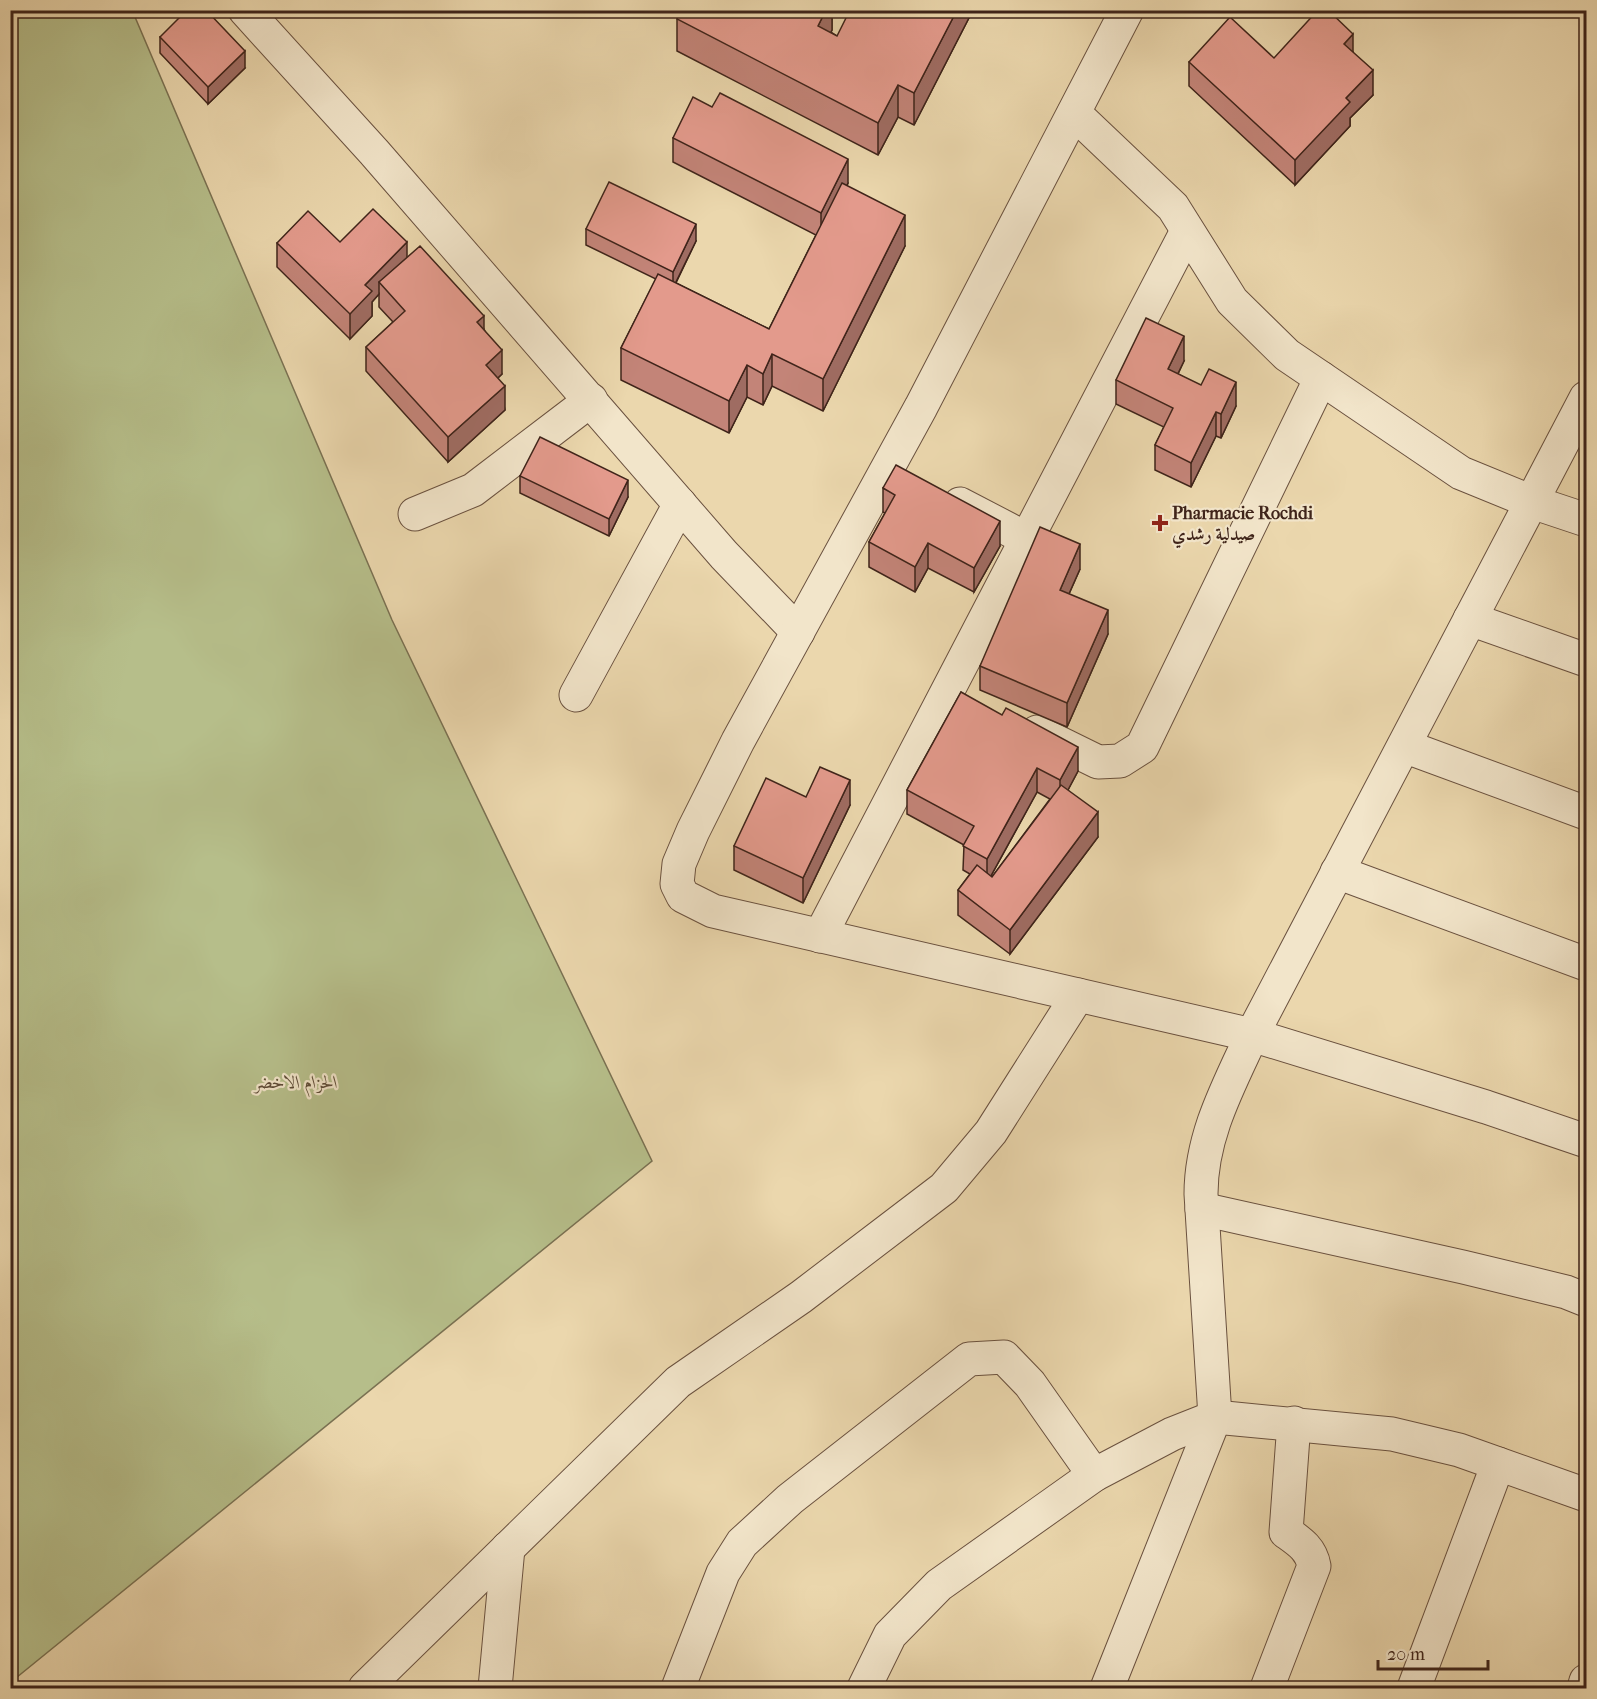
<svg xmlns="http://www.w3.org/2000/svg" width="1597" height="1699" font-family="'IM FELL French Canon',Amiri,serif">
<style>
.green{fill:#b6be8a;stroke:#7a7152;stroke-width:1.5}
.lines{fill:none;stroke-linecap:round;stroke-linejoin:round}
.minor-casing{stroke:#6a513f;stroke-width:35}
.minor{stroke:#f2e5ca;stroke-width:33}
.wall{fill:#c38478;stroke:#3f241a;stroke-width:1.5;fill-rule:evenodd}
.shaded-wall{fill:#9f6c62;stroke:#3f241a;stroke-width:1.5}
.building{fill:#e39a8c;stroke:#3f241a;stroke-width:1.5}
.poi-dot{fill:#8f2418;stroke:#f2e5ca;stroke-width:2}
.labels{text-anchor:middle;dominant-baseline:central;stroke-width:4.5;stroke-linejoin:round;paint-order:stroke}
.poi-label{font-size:18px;font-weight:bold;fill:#3f241a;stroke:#f2e5ca;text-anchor:start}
.park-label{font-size:18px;font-style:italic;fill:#5d4a36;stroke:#f2e5ca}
</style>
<rect width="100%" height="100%" fill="#ebd7ad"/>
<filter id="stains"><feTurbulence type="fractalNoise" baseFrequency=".00333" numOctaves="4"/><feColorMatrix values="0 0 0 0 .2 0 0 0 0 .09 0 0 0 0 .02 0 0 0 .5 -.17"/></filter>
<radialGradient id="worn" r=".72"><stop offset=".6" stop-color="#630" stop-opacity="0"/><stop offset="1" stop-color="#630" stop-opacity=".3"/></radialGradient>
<polygon class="green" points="11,10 145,11 135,17 392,620 652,1161 11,1682"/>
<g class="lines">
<defs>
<g id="minor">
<polyline points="245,10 374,152 724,555 798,632"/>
<polyline points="1127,10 921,407 738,741 693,831 679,864 677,884 683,896 713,911 1252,1035 1486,1107 1586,1141"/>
<polyline points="1074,113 1173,207 1232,301 1287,355 1461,473 1532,502 1586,520"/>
<polyline points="960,504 1027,539"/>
<polyline points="415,514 473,490 591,400"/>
<polyline points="1470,619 1586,660"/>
<polyline points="576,695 680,504"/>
<polyline points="1037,732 1098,762 1120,761 1142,747 1321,378"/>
<polyline points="1404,746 1586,813"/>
<polyline points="1337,872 1586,964"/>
<polyline points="820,936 1187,231"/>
<polyline points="1202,1209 1463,1267 1566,1292 1586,1300"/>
<polyline points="365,1688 678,1382 801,1297 944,1188 991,1132 1078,995"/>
<polyline points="495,1688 508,1548"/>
<polyline points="678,1688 723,1573 742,1543 790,1499 969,1359 1004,1357 1030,1384 1094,1475"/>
<polyline points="864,1688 890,1635 939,1585 1094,1475 1172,1434 1215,1417 1392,1434 1459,1450 1586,1495"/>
<path d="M 1107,1688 L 1215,1417 L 1201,1194 C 1201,1136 1228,1087 1252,1035 L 1586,398"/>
<path d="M 1267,1688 L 1314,1566 C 1311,1549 1300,1542 1286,1532 L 1294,1423"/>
<polyline points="1414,1688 1498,1464"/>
<polyline points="1584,1688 1586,1681"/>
</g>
</defs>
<use href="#minor" class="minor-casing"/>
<use href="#minor" class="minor"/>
</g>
<g class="wall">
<polygon points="832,10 832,30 831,32 837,36 973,10 914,125 898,117 878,155 677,51 677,19"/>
<polygon points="160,37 245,68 208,104 160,53"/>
<polygon points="1353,52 1373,95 1350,118 1350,126 1295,185 1189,86 1189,62 1274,58"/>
<polygon points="673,138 848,183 847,186 905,246 823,411 772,386 763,405 747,397 729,433 621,380 621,348 656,279 586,245 586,229 696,241 676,283 769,329 816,235 673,162"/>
<polygon points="340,242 407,258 484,329 502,374 498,378 505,410 448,462 366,371 366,347 393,322 379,307 379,294 372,302 372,316 350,339 277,267 277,243"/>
<polygon points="1184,361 1178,374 1236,406 1221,438 1216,436 1191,487 1155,470 1155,445 1164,427 1116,404 1116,380"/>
<polygon points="520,476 628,497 609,536 520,493"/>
<polygon points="883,488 1000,546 974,592 928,568 915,592 869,567 869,542 885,513 883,512"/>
<polygon points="1080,569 1069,594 1108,634 1067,727 980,690 980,666"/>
<path d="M 961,692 L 1078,771 L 1068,790 L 1098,837 L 1010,954 L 958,915 L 958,890 L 970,874 L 963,870 L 964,845 L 907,814 L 907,790 ZM 1037,792 L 1050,799 L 992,877 L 991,876 Z"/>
<polygon points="806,797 850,805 803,903 734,870 734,846"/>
</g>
<g class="shaded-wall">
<polygon points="826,10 832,10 832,30 818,57 818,26"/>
<polygon points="957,10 973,10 914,125 914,93"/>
<polygon points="1353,34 1353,58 1344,44"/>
<polygon points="245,51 245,68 208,104 208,87"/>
<polygon points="1373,70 1373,95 1350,118 1350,126 1295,185 1295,160 1346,98"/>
<polygon points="898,85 898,117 878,155 878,123"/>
<polygon points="848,159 848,183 821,237 821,213"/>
<polygon points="905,215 905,246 823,411 823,379"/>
<polygon points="696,224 696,241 673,288 673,272"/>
<polygon points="407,242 407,266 379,282 379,294 372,302 372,316 350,339 350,314 365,285"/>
<polygon points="484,316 484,341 477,322"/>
<polygon points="1184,336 1184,361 1168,394 1168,369"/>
<polygon points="502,350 502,374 486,389 486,365"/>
<polygon points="772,354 772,386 763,405 763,374"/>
<polygon points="747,365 747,397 729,433 729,401"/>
<polygon points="1236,382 1236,406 1221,438 1221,414"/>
<polygon points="505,386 505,410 448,462 448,437"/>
<polygon points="1216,412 1216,436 1191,487 1191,463"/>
<polygon points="628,480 628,497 609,536 609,519"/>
<polygon points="1000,521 1000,546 974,592 974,568"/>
<polygon points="928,543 928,568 915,592 915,567"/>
<polygon points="1080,544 1080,569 1060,614 1060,590"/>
<polygon points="1108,610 1108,634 1067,727 1067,703"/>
<polygon points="1078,747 1078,771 1060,805 1060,780"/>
<polygon points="1037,768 1037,792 987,883 987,859"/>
<polygon points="850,780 850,805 803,903 803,878"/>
<polygon points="1098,812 1098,837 1010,954 1010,930"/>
</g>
<g class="building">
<polygon points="187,10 206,10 245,51 208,87 160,37"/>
<polygon points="681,10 826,10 818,26 837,36 850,10 957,10 914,93 898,85 878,123 677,19"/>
<polygon points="1318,10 1328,10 1353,34 1344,44 1373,70 1346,98 1350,102 1295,160 1189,62 1230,17 1274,58"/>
<polygon points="720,93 848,159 821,213 673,138 693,97 712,107"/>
<polygon points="609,182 696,224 673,272 586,229"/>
<polygon points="842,183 905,215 823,379 772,354 763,374 747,365 729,401 621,348 658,274 769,329"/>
<polygon points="373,209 407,242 365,285 372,291 350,314 277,243 308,211 340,242"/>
<polygon points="420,246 484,316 477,322 502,350 486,365 505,386 448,437 366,347 405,311 379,282"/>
<polygon points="1146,318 1184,336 1168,369 1201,385 1209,369 1236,382 1221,414 1216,412 1191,463 1155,445 1173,408 1116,380"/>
<polygon points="540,437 628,480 609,519 520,476"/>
<polygon points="896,465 1000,521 974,568 928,543 915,567 869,542 895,495 883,488"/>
<polygon points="1040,527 1080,544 1060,590 1108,610 1067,703 980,666"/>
<polygon points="961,692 1002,715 1006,708 1078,747 1060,780 1037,768 987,859 963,846 974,826 907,790"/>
<polygon points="820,767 850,780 803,878 734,846 766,778 806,797"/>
<polygon points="1061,785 1098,812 1010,930 958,890 977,865 992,877"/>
</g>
<path class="poi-dot" d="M1157 514h6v6h6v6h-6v6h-6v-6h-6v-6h6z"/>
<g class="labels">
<g class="poi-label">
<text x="1172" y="513">Pharmacie Rochdi<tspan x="1172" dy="21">صيدلية رشدي</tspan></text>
</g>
<g class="park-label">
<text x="296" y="1082">الحزام الاخضر</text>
</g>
</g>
<rect width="1597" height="1699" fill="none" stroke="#ebd7ad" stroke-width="36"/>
<rect x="12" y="12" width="1573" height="1675" fill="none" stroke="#3f241a" stroke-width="3"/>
<rect x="18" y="18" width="1561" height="1663" fill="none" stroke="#3f241a" stroke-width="1.5"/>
<path d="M1378 1660v9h110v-9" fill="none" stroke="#3f241a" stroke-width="3"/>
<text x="1387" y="1660" font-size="18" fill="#3f241a" stroke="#f2e5ca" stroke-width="4.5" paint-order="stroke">20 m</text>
<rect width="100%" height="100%" filter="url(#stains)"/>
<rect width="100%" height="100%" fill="url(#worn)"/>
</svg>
